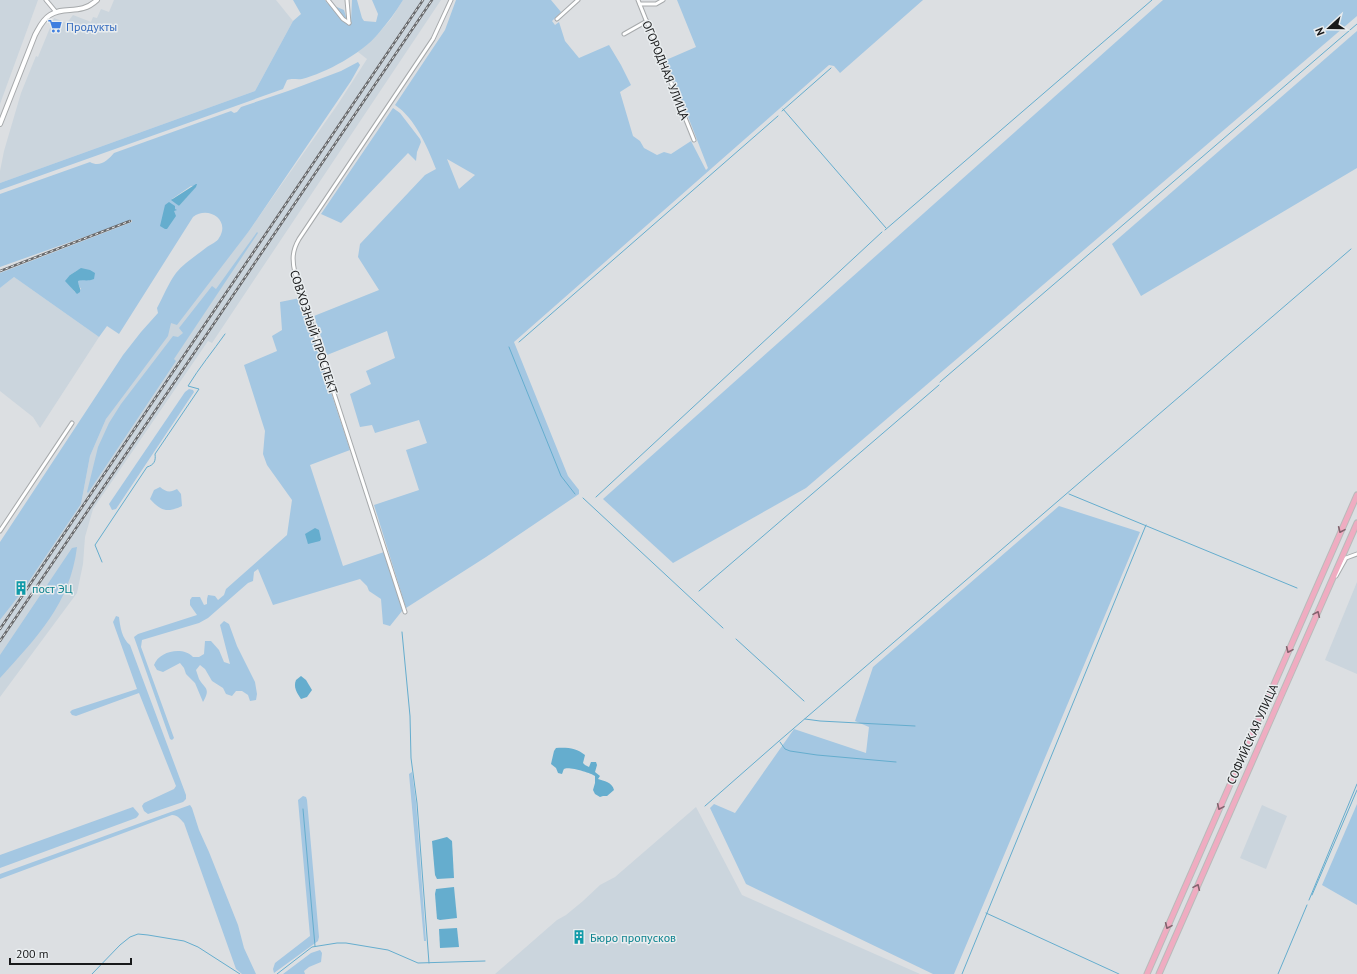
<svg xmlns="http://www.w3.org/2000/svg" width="1357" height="974" font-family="'PT Sans',sans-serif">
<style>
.built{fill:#cbd5dd}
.green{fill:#a4c7e2;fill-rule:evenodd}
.water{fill:#65adce}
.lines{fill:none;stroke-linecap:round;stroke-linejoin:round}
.stream{stroke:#65adce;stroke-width:1}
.minor-casing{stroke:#a7aaac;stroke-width:5}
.tertiary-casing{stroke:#a7aaac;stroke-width:6}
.primary-casing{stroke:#bababa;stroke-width:7}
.minor{stroke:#fff;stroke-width:3}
.tertiary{stroke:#fff;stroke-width:4}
.primary{stroke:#efacc1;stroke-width:5}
.rail-casing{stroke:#696a6c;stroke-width:2.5}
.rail{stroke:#e9edef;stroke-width:1;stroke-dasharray:3;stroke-linecap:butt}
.oneway{stroke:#84626e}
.labels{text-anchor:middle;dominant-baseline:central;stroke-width:3;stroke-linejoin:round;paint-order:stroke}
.shop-label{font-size:12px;fill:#366cbe;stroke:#e9edef;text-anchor:start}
.street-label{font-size:12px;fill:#18191a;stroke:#e9edef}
.culture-label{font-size:12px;fill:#0d838f;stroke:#e9edef;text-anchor:start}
</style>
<rect width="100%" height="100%" fill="#dcdfe2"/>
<g class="built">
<polygon points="0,0 38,0 0,104"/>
<polygon points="114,0 276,0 293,21 255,91 0,183 0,171 4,151 21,93 36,56 38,57 54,18 67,23 73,15 91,22 93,17 97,18 101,9 109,12"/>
<polygon points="403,0 441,0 212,343 208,341 93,509 85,537 83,564 77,593 0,697 0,620 26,585 81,504 90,456 106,419 164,330 249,231 338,104 367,59 358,52 377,35 391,19"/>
<polygon points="14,277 99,337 40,428 33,417 0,391 0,288"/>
<polygon points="1357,582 1357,674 1325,660"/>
<polygon points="1262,805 1287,816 1266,869 1240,858"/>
<polygon points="696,807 742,895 920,974 495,974 557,920 566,915 583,901 600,885 615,877"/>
</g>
<g class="green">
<path d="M 293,0 L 325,0 L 327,3 L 344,10 L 347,20 L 351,22 L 352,0 L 357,0 L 362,18 L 364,21 L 376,22 L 378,14 L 372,0 L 403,0 C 396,12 387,23 378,34 C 362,53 326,73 302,79 C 297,80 293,78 287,80 L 283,89 L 0,190 L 0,183 L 255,91 L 293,21 L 301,14 Z"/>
<path d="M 456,0 L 551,0 L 561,12 L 552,21 L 555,25 L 559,22 L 565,41 L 579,58 L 609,45 L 621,65 L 631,85 L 620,92 L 633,136 L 640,141 L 644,148 L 657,155 L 664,152 L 671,154 L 691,141 L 706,170 L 708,168 L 666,60 L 696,47 L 677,0 L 923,0 L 840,73 L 834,66 L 829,65 L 514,342 L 568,476 L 579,490 L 579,494 L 486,557 L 406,608 L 374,505 L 419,490 L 406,450 L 427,443 L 419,420 L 375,433 L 372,425 L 360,427 L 350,394 L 371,384 L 366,371 L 395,358 L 387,331 L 327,355 L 314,316 L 379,290 L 358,257 L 360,244 L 425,175 L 436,169 C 428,148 415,118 395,105 L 445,30 ZM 447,159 L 475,175 L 459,189 Z"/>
<polygon points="1163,0 1357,0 1357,16 806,488 673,563 603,499"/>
<polygon points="1357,31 1357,168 1141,296 1112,244"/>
<path d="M 358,62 L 360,65 L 351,81 L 249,231 L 177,325 L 171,323 L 168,336 L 106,419 L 90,456 L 81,504 L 21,593 L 0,620 L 0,542 L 123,355 L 141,332 L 158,313 L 157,308 C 163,297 169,282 176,273 C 184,263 197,255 207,247 C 211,244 217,242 219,238 C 231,220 208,205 193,217 L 119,334 L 107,326 L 99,337 L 14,277 L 0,288 L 0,273 L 132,222 L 132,220 L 0,267 L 0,194 L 90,162 C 100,168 108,160 114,153 L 231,111 L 234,113 L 237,112 L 241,107 L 288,91 L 341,71 ZM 191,186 L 196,186 L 179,206 L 172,199 ZM 78,270 L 81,280 L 78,281 L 78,284 L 81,289 L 75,292 L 71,287 L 70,275 Z"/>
<polygon points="393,108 400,113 420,139 421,142 417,152 416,161 408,153 341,223 321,214"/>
<polygon points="257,232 258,233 174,359 176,361 88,493 87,492 98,447 109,423 121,404 173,336 178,337 183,333 179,328 212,286 216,289"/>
<polygon points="300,298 350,450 310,465 343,566 384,552 403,607 402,611 390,626 383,624 381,599 369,591 367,586 360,579 273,605 258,569 254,572 253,581 248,583 208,618 199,623 142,640 141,647 174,738 172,740 170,739 134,637 138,634 197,615 190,605 190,600 192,597 200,597 204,605 207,604 207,599 208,595 215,596 218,600 224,595 226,589 287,535 292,500 267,465 263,454 265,431 244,365 277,351 272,336 282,330 280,302"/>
<polygon points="189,389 193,390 194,392 116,509 112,510 109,504 185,392"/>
<path d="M 160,487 C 166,492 170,493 177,489 L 181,494 L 182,506 C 167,513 161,511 150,499 L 154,490 Z"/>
<polygon points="1059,506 1140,532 954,974 933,974 746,884 710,808 714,804 735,813 794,729 866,753 869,727 855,721 873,667"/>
<path d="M 77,547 C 70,604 37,637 0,678 L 0,655 L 72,548 Z"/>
<path d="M 116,616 L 119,617 C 120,626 122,639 130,645 L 186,795 L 186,799 L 183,802 L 148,814 L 144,811 L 142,806 L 144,803 L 174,789 L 176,786 L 139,693 L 76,716 L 72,715 L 70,712 L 72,710 L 137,689 L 113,622 Z"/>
<path d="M 224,621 L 229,624 L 237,646 L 255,682 L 257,694 L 256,700 L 250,701 L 248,695 L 242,691 L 236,691 L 232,696 L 226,694 L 223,688 L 212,681 L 205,669 L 200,665 L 196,670 C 197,673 198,676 199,679 C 205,689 211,688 203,702 L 195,683 L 186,674 L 184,668 L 180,663 L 163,672 L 157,670 L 154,665 C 159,651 183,646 193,657 L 199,657 L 204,654 L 205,641 L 211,641 L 219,650 L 224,662 L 230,664 L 220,625 Z"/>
<polygon points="412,772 416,802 426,941 424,941 409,774"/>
<polygon points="303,796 306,797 307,800 319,937 318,941 274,973 273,969 275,963 310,936 298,800"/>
<polygon points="1357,804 1357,905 1322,885"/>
<path d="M 190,805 L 192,808 L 199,830 L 209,852 L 238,925 L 244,948 L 256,974 L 242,974 L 236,969 L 184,823 C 180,819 178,815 172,815 L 0,879 L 0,874 Z"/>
<polygon points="133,807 139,814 138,816 136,818 0,868 0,855"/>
<polygon points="320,950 322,953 321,962 309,967 304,971 305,974 283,974 311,953"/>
</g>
<g class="water">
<polygon points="196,184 197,184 196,187 179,206 171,200"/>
<polygon points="169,202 175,206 175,209 177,210 174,211 176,216 167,229 165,229 160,226 165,205"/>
<path d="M 81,268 L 90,270 L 95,273 L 94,279 C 86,282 83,279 78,281 C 78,285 81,288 80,292 L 77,294 L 65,281 L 70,275 Z"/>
<polygon points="315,528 319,530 321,539 320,541 308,544 305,534"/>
<path d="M 301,676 L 306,680 L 312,690 L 307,697 L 301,699 C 297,693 293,687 296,680 Z"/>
<path d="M 556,748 C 566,747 577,748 585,755 L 583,763 L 585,765 L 589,767 L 591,762 L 596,762 L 597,765 L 595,772 L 600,776 L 598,779 C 604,781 612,782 614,790 L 607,796 L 603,796 L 600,797 L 595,794 L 593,790 L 595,783 L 595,776 C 591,773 568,766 564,769 C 563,770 563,772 562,774 L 558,773 L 556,768 L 551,764 L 554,751 Z"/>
<polygon points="447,837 452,841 454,878 437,879 435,875 432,841"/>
<polygon points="454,887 457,918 440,920 437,919 435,894 436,889"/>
<polygon points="457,928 459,947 440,948 439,929"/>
</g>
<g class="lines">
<g class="stream">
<polyline points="783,109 886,228"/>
<polyline points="782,111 831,68"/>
<polyline points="885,230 1152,0"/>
<polyline points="519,342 778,116"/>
<polyline points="509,347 561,476 575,494"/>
<polyline points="940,382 1357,24"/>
<polyline points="1069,494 1297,588"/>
<polyline points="596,497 882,232"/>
<polyline points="583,498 723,628"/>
<path d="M 102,562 L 95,545 L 147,467 C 154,465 156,461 155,454 L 199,389 L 188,386 C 199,368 213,351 225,334"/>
<polyline points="699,591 939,385"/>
<polyline points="402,632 410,716 411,758 417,803 429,963"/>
<polyline points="736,639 804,701"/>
<polyline points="805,719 820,721 915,726"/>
<polyline points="780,742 785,749 790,751 817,755 896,762"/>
<polyline points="705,806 779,741 1351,249"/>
<polyline points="303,809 315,946"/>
<polyline points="1312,895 1357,790"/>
<polyline points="1309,900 1357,784"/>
<polyline points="986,913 1119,974"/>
<polyline points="92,974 120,945 130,937 138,934 148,935 184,941 198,947 240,974"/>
<polyline points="277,974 312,947 337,943 346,943 388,950 418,963 485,961"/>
<polyline points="962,974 1146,525"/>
<polyline points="1278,974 1307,905"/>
</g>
<defs>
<g id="minor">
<polyline points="46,0 56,12"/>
<polyline points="328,0 343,19 349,23"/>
<polyline points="347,0 349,23"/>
<polyline points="638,0 694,140"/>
<polyline points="640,4 656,4 663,0"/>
<polyline points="557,19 578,0"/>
<polyline points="624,34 647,21"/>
<polyline points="0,531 72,423"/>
<polyline points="1336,576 1346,558 1357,554"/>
<path d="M 405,612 L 295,273 C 292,260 292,251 299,239 L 433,39 L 451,0"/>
</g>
<path id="tertiary" d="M 0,124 L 35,35 C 39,28 42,20 50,15 C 65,5 80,16 97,0"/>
<g id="primary">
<polyline points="1147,974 1357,495"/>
<polyline points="1159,974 1357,523"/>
</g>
</defs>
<use href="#minor" class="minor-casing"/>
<use href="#tertiary" class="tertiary-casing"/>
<use href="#primary" class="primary-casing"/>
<use href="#minor" class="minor"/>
<use href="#tertiary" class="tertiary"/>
<use href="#primary" class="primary"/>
<defs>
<g id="rail">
<polyline points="0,271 130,221"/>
<polyline points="0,629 423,0"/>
<polyline points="0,641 432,0"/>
</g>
</defs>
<use href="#rail" class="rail-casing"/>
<use href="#rail" class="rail"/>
</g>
<defs><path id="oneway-chevron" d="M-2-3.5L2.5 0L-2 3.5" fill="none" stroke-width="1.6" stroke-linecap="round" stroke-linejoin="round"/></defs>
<g class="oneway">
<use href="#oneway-chevron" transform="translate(1341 530) rotate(114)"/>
<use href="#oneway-chevron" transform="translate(1317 614) rotate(-66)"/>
<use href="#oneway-chevron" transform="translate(1289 650) rotate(114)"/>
<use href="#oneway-chevron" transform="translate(1220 807) rotate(114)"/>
<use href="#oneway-chevron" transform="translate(1197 887) rotate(-66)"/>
<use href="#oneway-chevron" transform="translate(1168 926) rotate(114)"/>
</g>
<defs>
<symbol id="supermarket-bare" viewBox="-9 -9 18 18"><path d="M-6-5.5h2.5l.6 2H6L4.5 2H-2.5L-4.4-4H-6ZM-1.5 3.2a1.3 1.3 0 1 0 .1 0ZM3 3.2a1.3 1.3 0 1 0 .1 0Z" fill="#3f7fe0" stroke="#e9edef" stroke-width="2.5" paint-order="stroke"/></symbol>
<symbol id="building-bare" viewBox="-9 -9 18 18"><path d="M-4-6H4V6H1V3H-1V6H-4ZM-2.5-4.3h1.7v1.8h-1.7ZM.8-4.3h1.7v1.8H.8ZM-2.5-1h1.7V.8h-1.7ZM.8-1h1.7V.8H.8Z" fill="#0f9aa8" stroke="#e9edef" stroke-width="2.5" paint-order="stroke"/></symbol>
</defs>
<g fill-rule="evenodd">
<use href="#supermarket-bare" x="45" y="16" width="20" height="20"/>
<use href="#building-bare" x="11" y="578" width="20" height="20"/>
<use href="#building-bare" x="569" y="927" width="20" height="20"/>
</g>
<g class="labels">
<g class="shop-label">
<text x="66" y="26">Продукты</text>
</g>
<g class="street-label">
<text transform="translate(666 70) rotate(68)">ОГОРОДНАЯ УЛИЦА</text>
<text transform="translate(314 332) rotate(72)">СОВХОЗНЫЙ ПРОСПЕКТ</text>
<text transform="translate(1252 734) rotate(-66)">СОФИЙСКАЯ УЛИЦА</text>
</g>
<g class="culture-label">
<text x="32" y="588">пост ЭЦ</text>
<text x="590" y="937">Бюро пропусков</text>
</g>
</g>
<g transform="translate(1329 28) rotate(249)" stroke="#e9edef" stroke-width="3" paint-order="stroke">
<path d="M0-3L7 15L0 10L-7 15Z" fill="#18191a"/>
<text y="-6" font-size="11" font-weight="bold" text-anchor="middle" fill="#18191a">N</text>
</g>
<path d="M10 958v6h121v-6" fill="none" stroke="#18191a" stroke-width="2"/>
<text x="16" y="958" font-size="12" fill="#18191a" stroke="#e9edef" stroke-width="3" paint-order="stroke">200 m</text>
</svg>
